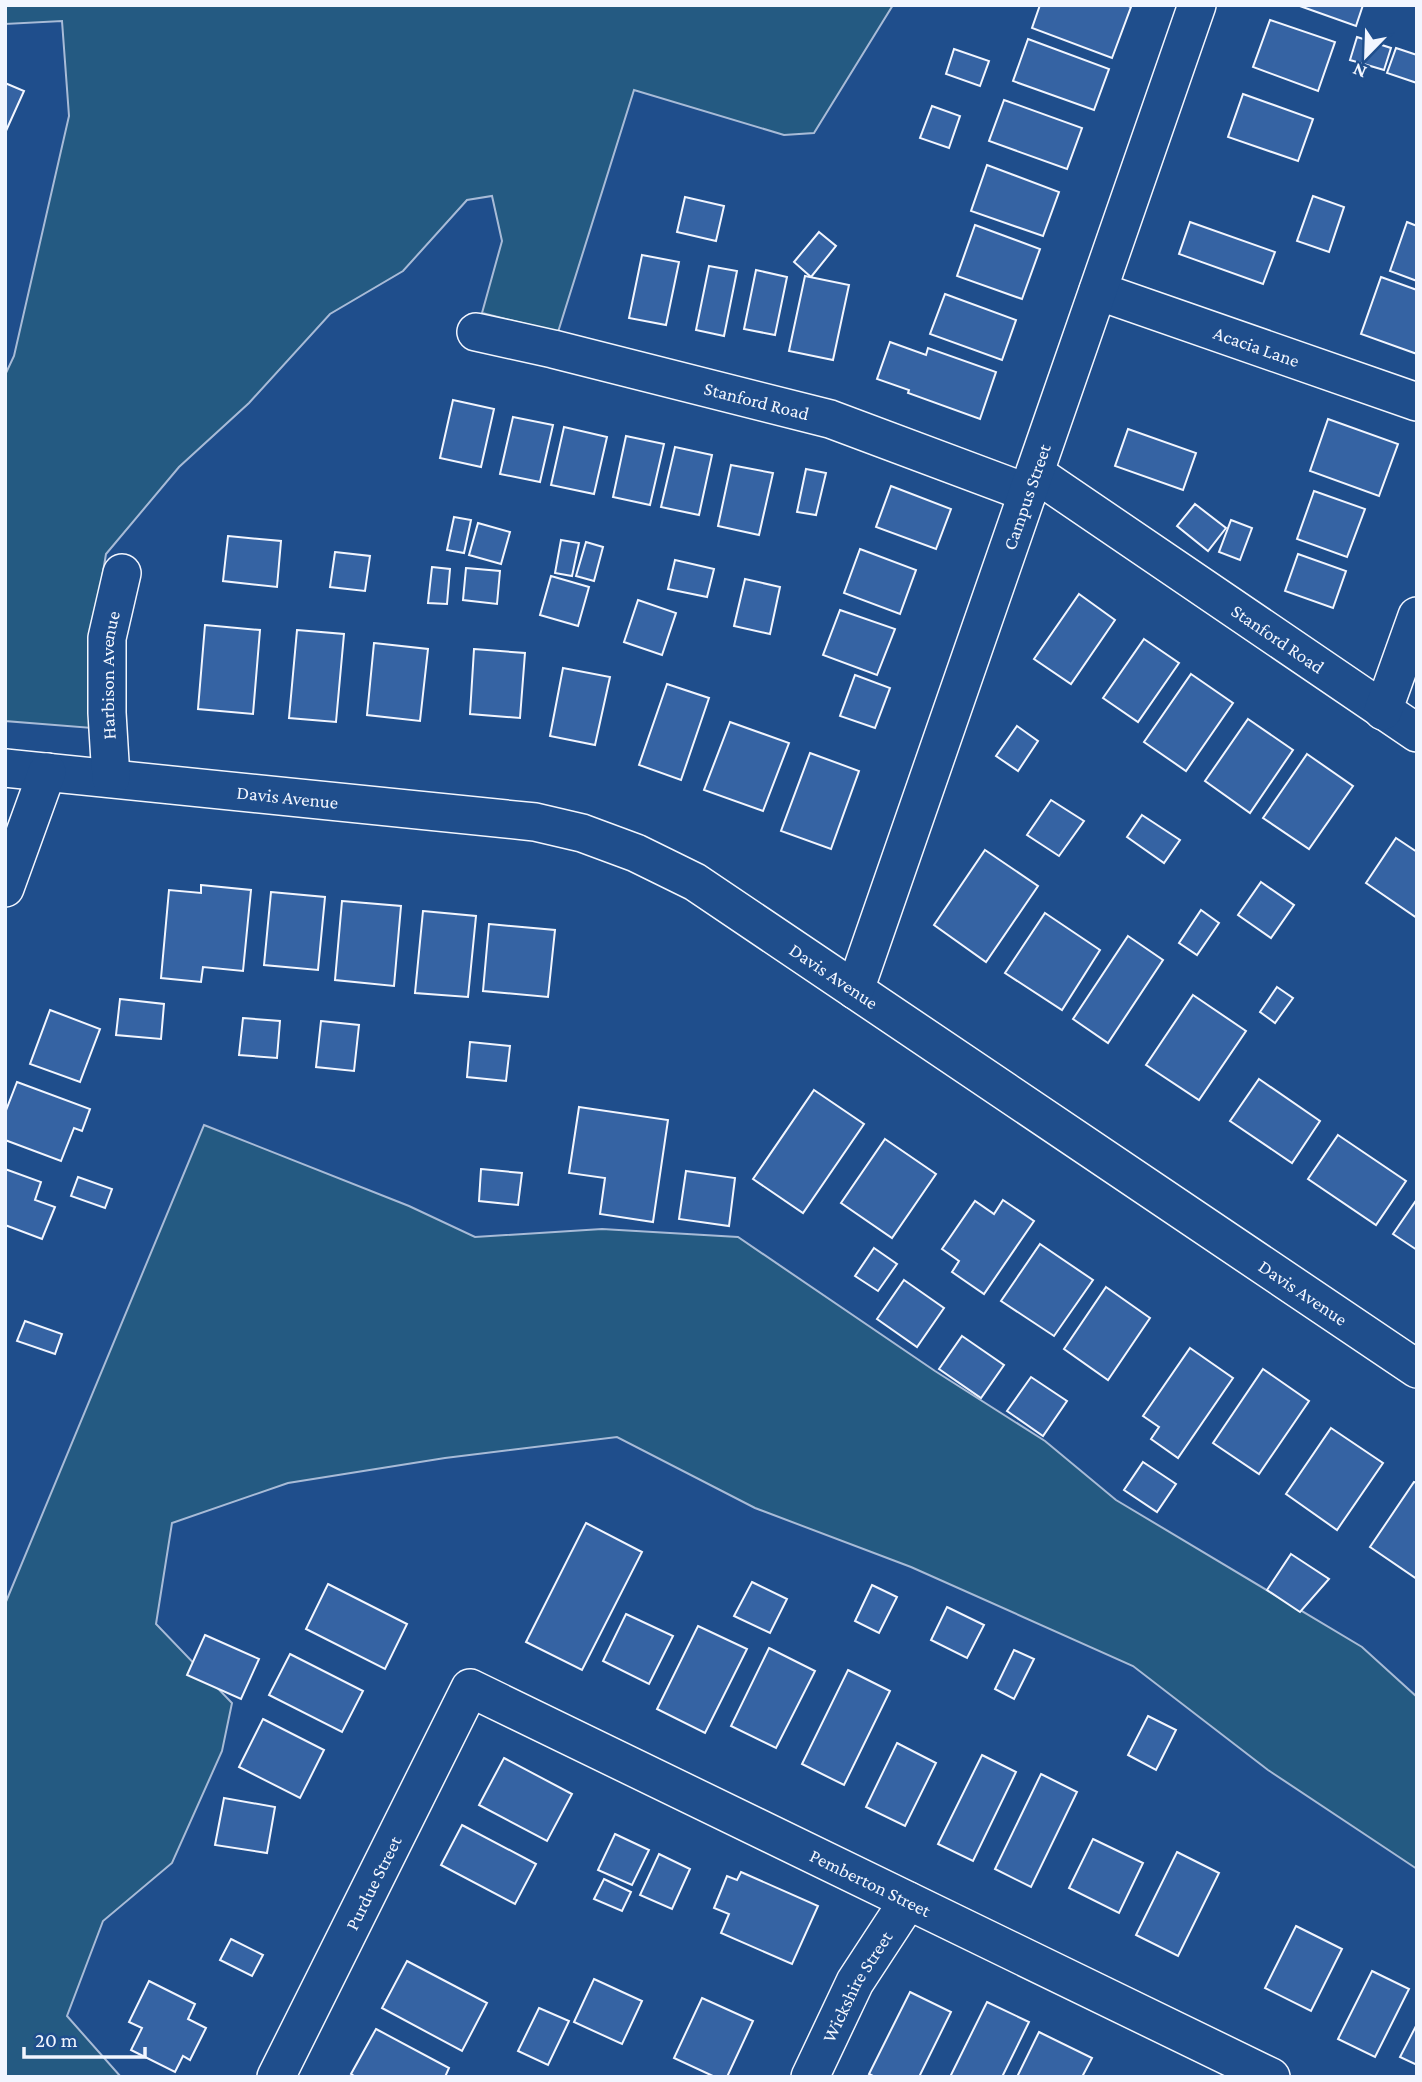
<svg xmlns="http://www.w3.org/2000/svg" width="1422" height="2082" font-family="'Crimson Pro',serif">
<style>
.green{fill:#245a82;stroke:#a8bbd7;stroke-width:2}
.building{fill:#3563a3;stroke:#f2f6ff;stroke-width:2}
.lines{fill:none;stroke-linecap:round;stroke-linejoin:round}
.street-casing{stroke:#f2f6ff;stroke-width:40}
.street{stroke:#1f4e8c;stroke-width:37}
.labels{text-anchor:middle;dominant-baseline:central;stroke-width:5;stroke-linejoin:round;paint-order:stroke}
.street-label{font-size:19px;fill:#f2f6ff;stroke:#1f4e8c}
</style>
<rect width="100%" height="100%" fill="#1f4e8c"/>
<g class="green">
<polygon points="5,5 893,5 814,133 784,135 634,90 558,332 482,313 502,241 492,196 467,200 403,271 330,314 249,403 179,467 106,554 89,655 92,728 5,721 5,375 14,356 69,116 62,21 5,24"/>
<polygon points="204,1125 409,1206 475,1237 602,1229 738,1237 935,1371 1045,1441 1116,1500 1362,1647 1417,1697 1417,1869 1268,1770 1133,1666 911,1567 755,1508 617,1437 445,1458 288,1483 172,1523 156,1624 232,1703 222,1751 172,1863 103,1921 67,2016 121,2077 5,2077 5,1604"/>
</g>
<g class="building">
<polygon points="1040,5 1126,5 1131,7 1112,58 1032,28"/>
<polygon points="1297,5 1363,5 1356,26"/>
<polygon points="1270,20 1335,42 1318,91 1253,67"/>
<polygon points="1357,37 1391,48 1384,70 1350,60"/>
<polygon points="1028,39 1109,69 1094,110 1013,81"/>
<polygon points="1396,48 1417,55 1417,83 1387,73"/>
<polygon points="954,49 989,61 980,86 946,74"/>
<polygon points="5,83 24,91 5,133"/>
<polygon points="1243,94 1313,119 1298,161 1228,137"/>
<polygon points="1004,100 1082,128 1067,169 989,141"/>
<polygon points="932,106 960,116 949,148 920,138"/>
<polygon points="987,165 1059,192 1043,236 971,211"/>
<polygon points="1313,196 1344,207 1329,252 1297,241"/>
<polygon points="685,197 724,206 716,241 677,232"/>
<polygon points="1190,222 1275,252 1263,284 1179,254"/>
<polygon points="1407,222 1417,226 1417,281 1390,271"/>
<polygon points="975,225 1040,249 1022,299 957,276"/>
<polygon points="819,232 836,246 811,277 794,262"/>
<polygon points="642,255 679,262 666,325 629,318"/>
<polygon points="709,266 737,271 724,336 696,330"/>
<polygon points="756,270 787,277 775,335 744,329"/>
<polygon points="805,276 849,285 833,360 789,351"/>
<polygon points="1381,277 1417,290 1417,354 1361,334"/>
<polygon points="945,294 1016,320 1002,360 930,334"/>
<polygon points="890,342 926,355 928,348 996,372 980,419 908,393 909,390 877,379"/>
<polygon points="453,400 494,409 481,467 440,458"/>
<polygon points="513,417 553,425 540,482 500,474"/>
<polygon points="1328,419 1398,444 1379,496 1310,471"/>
<polygon points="564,427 607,437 594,494 551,485"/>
<polygon points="1128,429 1196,453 1183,490 1115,466"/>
<polygon points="626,436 664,444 650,505 613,497"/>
<polygon points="675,447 712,455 699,515 661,507"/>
<polygon points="731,465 773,473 759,535 718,526"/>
<polygon points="806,469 826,473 816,515 797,512"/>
<polygon points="891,486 951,509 936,549 876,527"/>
<polygon points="1314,491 1365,509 1347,557 1297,539"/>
<polygon points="1195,504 1226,528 1208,551 1177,526"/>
<polygon points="454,517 471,520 464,553 447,550"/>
<polygon points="1231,520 1252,528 1240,560 1219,552"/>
<polygon points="478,523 510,532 501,564 469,555"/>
<polygon points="228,536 281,541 277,587 223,581"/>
<polygon points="561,540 579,543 572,576 555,573"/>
<polygon points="586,542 603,547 594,581 576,576"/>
<polygon points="860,549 916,570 900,614 844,593"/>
<polygon points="335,552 370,556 365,591 330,587"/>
<polygon points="1298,554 1346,571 1333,608 1285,591"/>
<polygon points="675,560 714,569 707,597 668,589"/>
<polygon points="432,567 450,569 447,604 428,603"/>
<polygon points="466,568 500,571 497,604 463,600"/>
<polygon points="551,576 589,587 578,626 540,615"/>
<polygon points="745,579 780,587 770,634 734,626"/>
<polygon points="1079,594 1115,620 1071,684 1034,659"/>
<polygon points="638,600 676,613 662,655 624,642"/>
<polygon points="840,610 895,629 877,675 823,655"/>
<polygon points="205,625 260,630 253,714 198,709"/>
<polygon points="297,630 344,634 336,722 289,718"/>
<polygon points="1144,639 1179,663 1138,722 1103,698"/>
<polygon points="374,643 428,649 420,721 367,715"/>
<polygon points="474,649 525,653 520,718 470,714"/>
<polygon points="563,668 610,677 595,745 550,736"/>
<polygon points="1191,674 1233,703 1186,771 1144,742"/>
<polygon points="855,675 890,688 875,728 840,716"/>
<polygon points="667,684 709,698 681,780 639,765"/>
<polygon points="1248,719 1293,750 1250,813 1205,781"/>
<polygon points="730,722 789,743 763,811 704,790"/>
<polygon points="1017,726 1038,741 1018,771 996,756"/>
<polygon points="810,753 859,771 831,849 781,831"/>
<polygon points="1307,754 1353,786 1309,849 1263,818"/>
<polygon points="1051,800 1084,821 1059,856 1027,835"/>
<polygon points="1142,815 1180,840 1164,863 1127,837"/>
<polygon points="1396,838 1417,852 1417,918 1366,883"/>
<polygon points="985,850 1038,886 986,962 934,925"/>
<polygon points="1261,882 1294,905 1271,938 1238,915"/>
<polygon points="201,885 251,890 243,971 203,967 201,982 161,978 169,890 201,893"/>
<polygon points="271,892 325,897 318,970 264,965"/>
<polygon points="342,901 401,906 394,986 335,980"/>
<polygon points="1201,910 1219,923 1197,955 1179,943"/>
<polygon points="423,911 476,916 468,997 415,993"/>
<polygon points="1045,913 1100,950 1062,1010 1005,973"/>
<polygon points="489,924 555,930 548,997 483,991"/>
<polygon points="1128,936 1163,960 1108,1043 1073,1019"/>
<polygon points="1277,987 1293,998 1275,1023 1260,1012"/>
<polygon points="1193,995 1246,1031 1199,1100 1146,1065"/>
<polygon points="120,999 164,1004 161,1039 116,1035"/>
<polygon points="50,1010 100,1029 80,1082 30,1064"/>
<polygon points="243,1018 280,1021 277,1058 239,1055"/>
<polygon points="321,1021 359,1025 354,1071 316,1067"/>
<polygon points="470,1042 510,1046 506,1081 467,1077"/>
<polygon points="1259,1079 1320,1121 1292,1163 1230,1121"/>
<polygon points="17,1082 90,1109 82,1131 74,1128 61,1161 5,1140 5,1113"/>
<polygon points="814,1090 864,1124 803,1213 753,1179"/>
<polygon points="579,1107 668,1120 653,1222 600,1214 605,1178 569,1173"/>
<polygon points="1338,1135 1406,1181 1376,1225 1308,1179"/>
<polygon points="885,1139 936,1174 892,1238 841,1203"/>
<polygon points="5,1169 41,1182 35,1200 55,1207 42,1239 5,1225"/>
<polygon points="481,1169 522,1173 518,1205 479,1201"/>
<polygon points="686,1171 735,1178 729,1226 679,1219"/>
<polygon points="78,1177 112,1189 105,1208 71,1196"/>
<polygon points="1417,1199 1417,1250 1393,1234"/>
<polygon points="1003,1200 1034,1221 984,1294 952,1272 959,1261 942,1249 975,1201 994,1214"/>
<polygon points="1040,1244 1093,1280 1054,1336 1001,1301"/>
<polygon points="874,1248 897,1264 878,1291 855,1276"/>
<polygon points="904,1280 944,1308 917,1347 877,1319"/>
<polygon points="1106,1287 1150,1318 1108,1380 1064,1349"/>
<polygon points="25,1321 62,1334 55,1354 17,1341"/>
<polygon points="962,1336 1004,1365 981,1398 939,1369"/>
<polygon points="1190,1348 1233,1378 1178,1458 1151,1439 1159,1427 1143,1416"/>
<polygon points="1263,1369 1309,1401 1259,1474 1213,1443"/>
<polygon points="1031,1377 1067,1401 1043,1436 1007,1411"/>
<polygon points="1331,1428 1383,1463 1337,1530 1286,1494"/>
<polygon points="1143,1462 1176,1484 1157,1512 1124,1490"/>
<polygon points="1414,1482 1417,1483 1417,1579 1370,1547"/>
<polygon points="586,1523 642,1552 582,1670 526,1642"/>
<polygon points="1291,1554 1329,1579 1300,1612 1267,1590"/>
<polygon points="752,1582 787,1599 770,1633 734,1616"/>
<polygon points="328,1584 407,1624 385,1669 306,1629"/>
<polygon points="872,1585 897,1597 879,1633 855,1621"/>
<polygon points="947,1607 984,1625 967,1658 931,1640"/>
<polygon points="626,1614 673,1636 649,1684 603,1661"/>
<polygon points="698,1626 747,1649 705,1733 657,1709"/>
<polygon points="205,1635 259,1659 241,1699 187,1675"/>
<polygon points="769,1648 815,1671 776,1748 731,1726"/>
<polygon points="1014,1650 1034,1659 1014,1699 995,1689"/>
<polygon points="290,1654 363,1691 342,1732 269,1695"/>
<polygon points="848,1670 890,1691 844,1785 802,1764"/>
<polygon points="1148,1716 1176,1730 1156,1770 1128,1755"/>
<polygon points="263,1719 324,1750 300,1798 239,1767"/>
<polygon points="897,1743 936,1763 905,1826 866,1807"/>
<polygon points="982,1755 1016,1772 973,1861 938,1844"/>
<polygon points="504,1758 572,1794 547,1841 479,1805"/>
<polygon points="1041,1774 1077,1792 1031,1887 995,1869"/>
<polygon points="224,1798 275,1807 267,1853 215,1845"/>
<polygon points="462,1825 536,1864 515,1904 441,1865"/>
<polygon points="615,1834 649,1850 632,1885 598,1870"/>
<polygon points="1093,1839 1143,1863 1119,1913 1069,1888"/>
<polygon points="1177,1852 1219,1873 1178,1956 1136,1935"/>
<polygon points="659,1854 690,1869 672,1909 640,1895"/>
<polygon points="741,1872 818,1906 792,1964 721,1933 729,1914 714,1908 727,1876 737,1880"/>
<polygon points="604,1879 631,1892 622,1911 594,1899"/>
<polygon points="1296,1926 1342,1949 1311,2011 1265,1988"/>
<polygon points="231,1939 263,1955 252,1976 220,1960"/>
<polygon points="407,1961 487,2003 462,2051 382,2008"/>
<polygon points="1372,1971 1409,1989 1375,2057 1338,2039"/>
<polygon points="594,1979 642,2001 622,2044 574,2022"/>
<polygon points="149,1981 195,2004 188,2019 206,2028 190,2060 183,2056 175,2072 131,2050 142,2028 129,2022"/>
<polygon points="910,1992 951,2012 919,2077 875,2077 869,2074"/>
<polygon points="702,1998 753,2021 727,2077 715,2077 674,2058"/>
<polygon points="987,2002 1029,2022 1002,2077 950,2077"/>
<polygon points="539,2008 569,2021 548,2065 518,2051"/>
<polygon points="1417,2024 1417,2065 1400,2057"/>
<polygon points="376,2029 449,2068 445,2077 356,2077 351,2074"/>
<polygon points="1039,2032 1092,2058 1082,2077 1017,2077"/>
</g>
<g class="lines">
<defs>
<g id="street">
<path id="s1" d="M 1098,291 L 1417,402"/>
<path id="s2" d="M 476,332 L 553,349 L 830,419 L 1028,493"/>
<path id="s3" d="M 1035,473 L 1417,733"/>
<polyline points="1383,711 1417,616"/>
<path id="s4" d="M 5,768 L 535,822 L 582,833 L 636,853 L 695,882 L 1417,1369"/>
<path id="s5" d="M 111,778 L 107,713 L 107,638 L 122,573"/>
<polyline points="5,888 47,772"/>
<path id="s6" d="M 855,990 L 1197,5"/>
<path id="s7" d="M 276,2077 L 470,1688 L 1271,2077"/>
<path id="s8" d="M 810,2077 L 855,1982 L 908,1901"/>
</g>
</defs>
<use href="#street" class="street-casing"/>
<use href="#street" class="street"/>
</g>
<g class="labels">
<g class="street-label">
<text stroke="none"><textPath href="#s1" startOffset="168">Acacia Lane</textPath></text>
<text stroke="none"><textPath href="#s2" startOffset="289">Stanford Road</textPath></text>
<text stroke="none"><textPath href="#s6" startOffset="522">Campus Street</textPath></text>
<text stroke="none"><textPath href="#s3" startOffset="294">Stanford Road</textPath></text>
<text stroke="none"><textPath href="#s5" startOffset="103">Harbison Avenue</textPath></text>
<text stroke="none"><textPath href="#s4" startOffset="284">Davis Avenue</textPath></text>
<text stroke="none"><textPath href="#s4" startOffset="872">Davis Avenue</textPath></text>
<text stroke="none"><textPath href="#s4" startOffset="1438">Davis Avenue</textPath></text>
<text stroke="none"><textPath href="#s7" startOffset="880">Pemberton Street</textPath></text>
<text stroke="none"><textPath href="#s7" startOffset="217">Purdue Street</textPath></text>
<text stroke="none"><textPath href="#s8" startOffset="102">Wickshire Street</textPath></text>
</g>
</g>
<rect width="1422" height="2082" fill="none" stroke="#f2f6ff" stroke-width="14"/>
<g transform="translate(1366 56) rotate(203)" stroke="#1f4e8c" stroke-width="5" paint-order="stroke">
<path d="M0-5L12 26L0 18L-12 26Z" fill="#f2f6ff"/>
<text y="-10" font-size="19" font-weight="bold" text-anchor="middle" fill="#f2f6ff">N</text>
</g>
<path d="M24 2047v10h121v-10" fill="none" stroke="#f2f6ff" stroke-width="3.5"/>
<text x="35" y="2047" font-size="21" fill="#f2f6ff" stroke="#1f4e8c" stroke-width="5" paint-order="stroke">20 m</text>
</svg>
